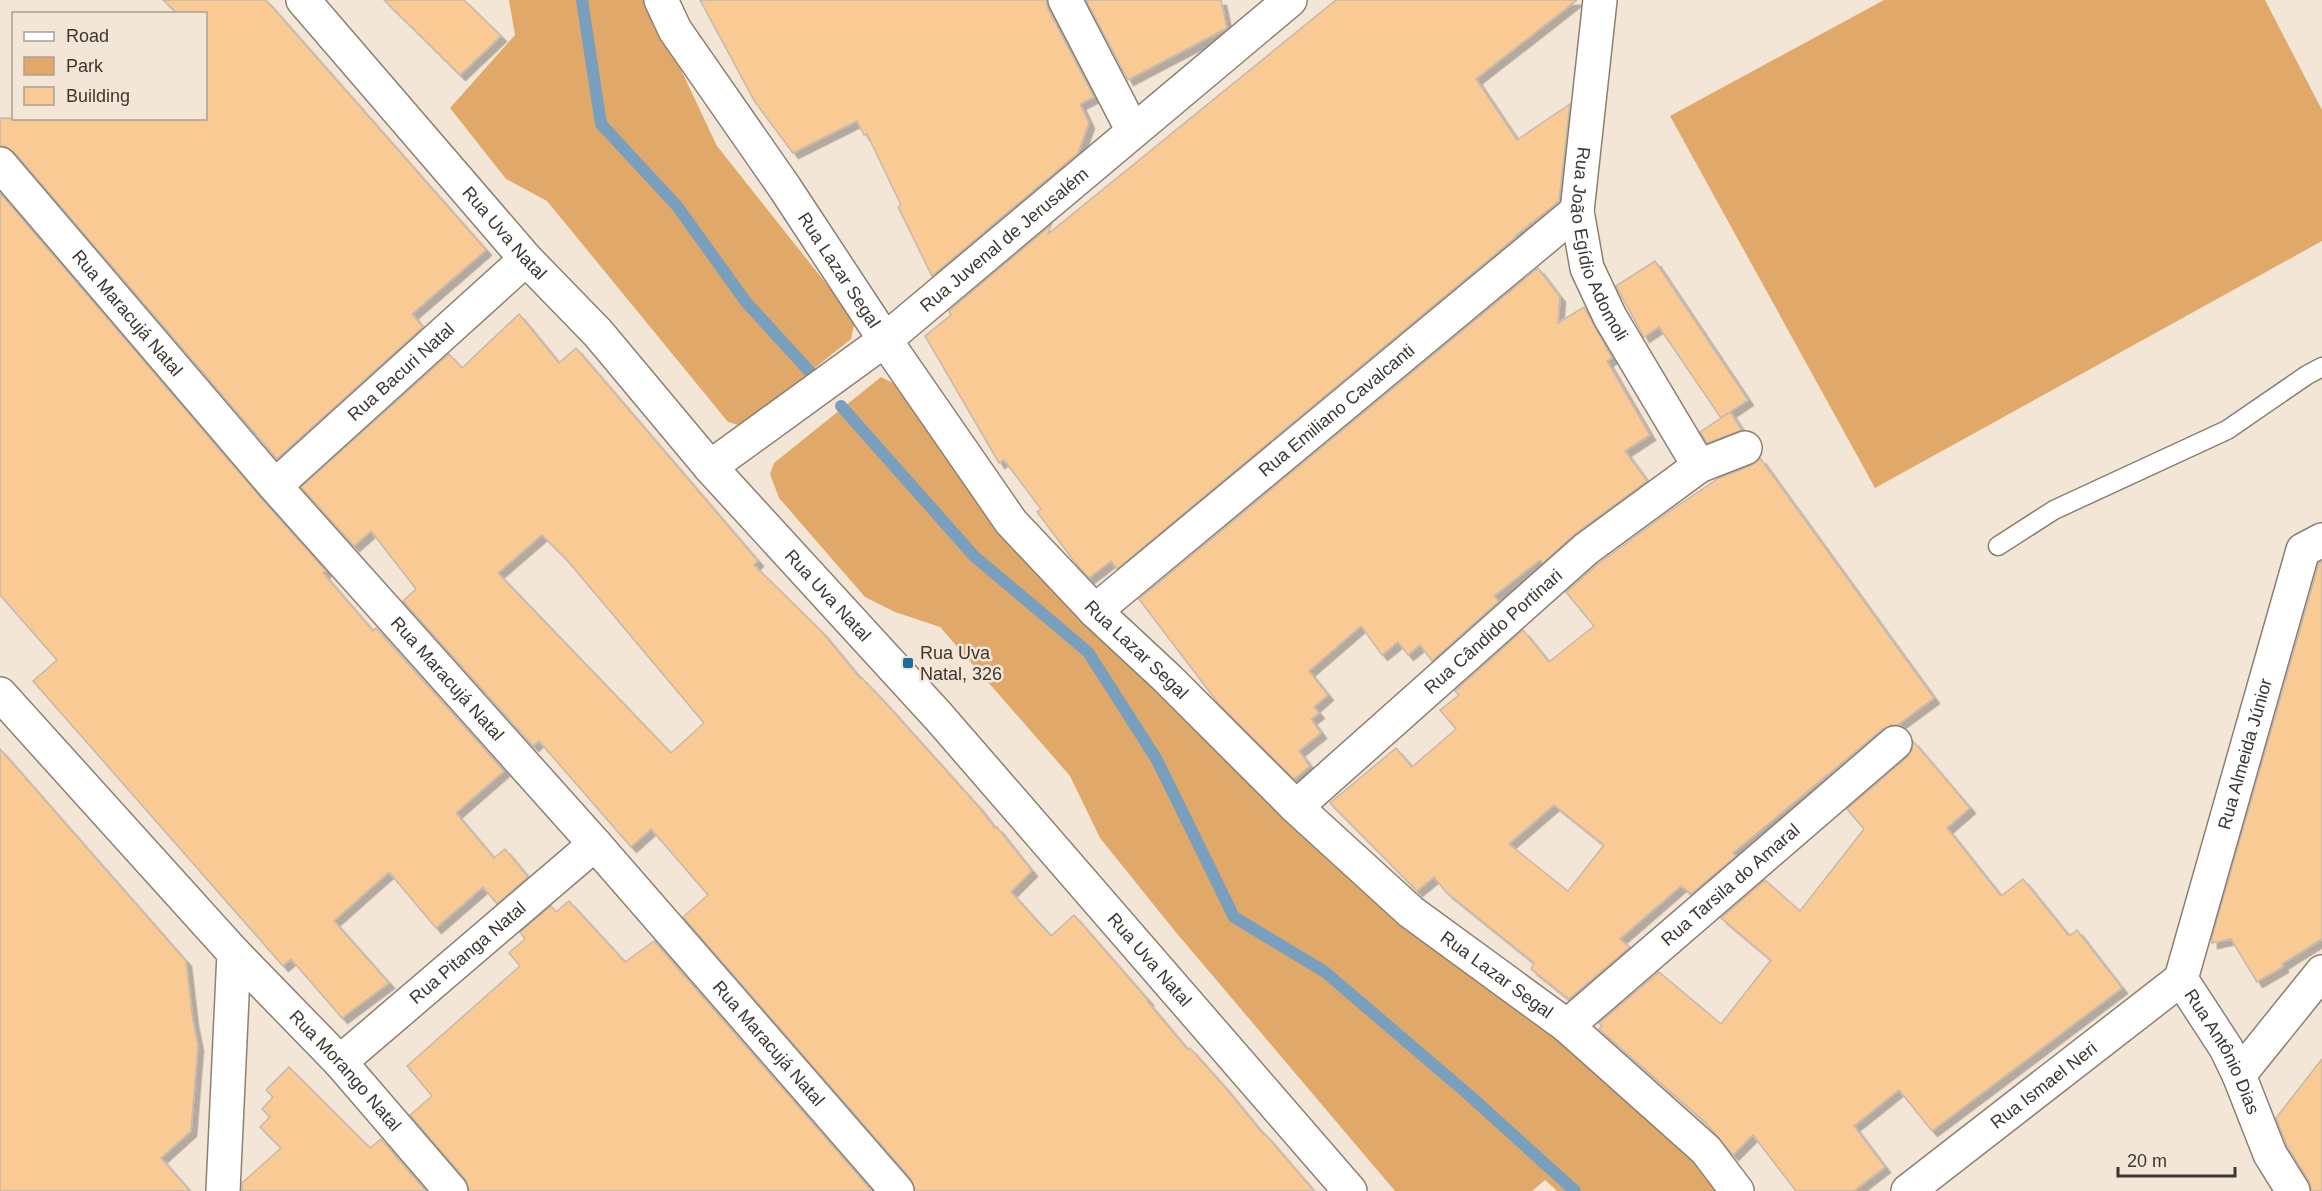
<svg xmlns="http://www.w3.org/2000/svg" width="2322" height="1191" font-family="Helvetica,sans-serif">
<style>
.green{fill:#e1a969}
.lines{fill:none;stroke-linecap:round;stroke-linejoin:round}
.stream{stroke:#789fbd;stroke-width:12}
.building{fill:#faca95;stroke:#c6b8aa;stroke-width:1.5;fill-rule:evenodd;filter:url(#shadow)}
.service-casing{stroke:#8c8072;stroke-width:21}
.minor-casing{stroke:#8c8072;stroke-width:36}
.service{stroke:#fff;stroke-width:18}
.minor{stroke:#fff;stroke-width:33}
.poi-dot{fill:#1d6d9f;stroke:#f4e6d7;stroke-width:2}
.labels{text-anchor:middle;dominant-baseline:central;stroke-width:5;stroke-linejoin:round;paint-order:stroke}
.street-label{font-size:18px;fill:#3d3732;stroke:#f4e6d7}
.poi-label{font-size:18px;fill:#3d3732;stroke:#f4e6d7;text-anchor:start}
</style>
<defs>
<filter id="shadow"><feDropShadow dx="5.5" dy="5.5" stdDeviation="0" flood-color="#0004"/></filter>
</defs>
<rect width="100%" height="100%" fill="#f4e6d7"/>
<g class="green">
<polygon points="509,0 648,0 717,146 855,320 851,339 742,426 728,422 547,201 506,179 450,108 515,35"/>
<polygon points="1884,0 2265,0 2322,110 2322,241 1875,488 1670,116"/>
<polygon points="881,377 895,384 920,411 1068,597 1629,1086 1730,1191 1557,1191 1545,1180 1532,1191 1395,1191 1174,930 1100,838 1070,776 940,627 895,612 865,597 779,498 770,474 774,463"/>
</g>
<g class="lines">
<g class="stream">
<polyline points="582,0 601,124 677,206 746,302 821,384"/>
<polyline points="841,406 974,556 1088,652 1157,760 1234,917 1325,972 1469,1095 1575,1191"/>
</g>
</g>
<g class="building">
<polygon points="163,0 266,0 486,250 412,314 423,327 277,459 14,152 7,147 0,146 0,118 206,118 206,14 178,14"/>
<polygon points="384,0 464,0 501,36 460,75"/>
<polygon points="700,0 1046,0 1048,9 1094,97 1080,104 1089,123 1078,153 932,276 898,207 901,205 867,134 864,135 857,121 793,153 755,102"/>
<polygon points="1086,0 1221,0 1227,28 1128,80"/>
<polygon points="1336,0 1577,0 1476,79 1517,140 1570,104 1559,201 1515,236 1516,237 1117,569 1111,561 1089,578 1074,561 1037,512 1041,509 1004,460 999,463 925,336 951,315 949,311 1051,225 1048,234"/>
<polygon points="0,193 261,498 326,571 323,573 373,631 376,628 504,771 456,813 494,858 505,849 528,877 497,904 483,887 436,928 389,872 334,921 389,983 342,1018 291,959 283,966 33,681 57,660 0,595"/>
<polygon points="1655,261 1748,400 1721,418 1659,327 1644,337 1616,286"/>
<polygon points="1538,268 1560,297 1558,323 1584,307 1612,358 1607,361 1650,435 1625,451 1647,481 1575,534 1543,563 1540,560 1494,596 1499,601 1432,661 1420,645 1408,655 1398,642 1382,655 1361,626 1309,671 1328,695 1314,707 1319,713 1311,719 1321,733 1299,751 1310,766 1294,779 1218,703 1139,599"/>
<path d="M 519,314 L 559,363 L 576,348 L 758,561 L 754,565 L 823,633 L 860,678 L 861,677 L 881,698 L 978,806 L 995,828 L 997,827 L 1032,871 L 1011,892 L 1051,936 L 1074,915 L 1148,1000 L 1147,1001 L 1188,1050 L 1190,1048 L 1223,1085 L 1264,1135 L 1265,1134 L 1314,1191 L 915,1191 L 911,1179 L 683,917 L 708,895 L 651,829 L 631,847 L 539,741 L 533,746 L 403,601 L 416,589 L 371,531 L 354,546 L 301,487 L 449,354 L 462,368 ZM 542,535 L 567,560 L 704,723 L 671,753 L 498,573 Z"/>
<polygon points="1730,412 1742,430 1707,443 1700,432"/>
<path d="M 1760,458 L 1934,698 L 1899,724 L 1900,725 L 1891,725 L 1883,729 L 1733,853 L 1736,856 L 1691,894 L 1681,886 L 1620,939 L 1630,947 L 1569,999 L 1531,969 L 1534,963 L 1446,892 L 1434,877 L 1417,891 L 1330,803 L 1396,748 L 1412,767 L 1456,729 L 1440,710 L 1459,695 L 1455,691 L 1523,630 L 1549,662 L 1594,626 L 1566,592 L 1598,564 L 1670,511 L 1719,478 L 1752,465 ZM 1554,805 L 1604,845 L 1568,891 L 1509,844 Z"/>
<polygon points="2322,561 2322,939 2282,964 2283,967 2257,982 2231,939 2212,943 2212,937 2319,563"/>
<polygon points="1913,741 1970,808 1947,828 2001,896 2023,879 2069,936 2077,930 2122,988 1932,1131 1899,1090 1854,1126 1885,1167 1854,1191 1796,1191 1753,1135 1733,1155 1706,1123 1599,1029 1602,1026 1599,1023 1659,972 1721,1024 1771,960 1721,918 1765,880 1800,911 1864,829 1847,809 1907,757 1912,750"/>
<polygon points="0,749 186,961 193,1021 198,1045 191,1131 161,1158 190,1191 0,1191"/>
<polygon points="569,901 625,962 654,941 872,1191 469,1191 465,1179 410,1115 432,1096 407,1066 520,966 509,953 525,939 520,932 551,906 556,912"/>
<polygon points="2322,1059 2322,1191 2312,1191 2309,1181 2287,1146 2276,1118"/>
<polygon points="289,1067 370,1148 381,1139 426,1191 242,1191 242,1183 281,1148 260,1127 270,1117 262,1109 273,1097 266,1090"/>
</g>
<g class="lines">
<defs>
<polyline id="service" points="1998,546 2054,510 2227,430 2307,375 2322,367"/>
<g id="minor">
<path id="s1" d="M 303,0 L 526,259 L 598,333 L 710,467 L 939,717 L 1350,1191"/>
<path id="s2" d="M 661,0 L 675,30 L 785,188 L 885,340 L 1011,522 L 1095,611 L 1167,678 L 1296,807 L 1411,912 L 1567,1026 L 1706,1150 L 1737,1191"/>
<polyline points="1065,0 1133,131"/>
<path id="s3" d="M 1600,0 L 1577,211 L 1587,268 L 1610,317 L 1699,466"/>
<path id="s4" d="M 0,164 L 275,486 L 595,844 L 897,1191"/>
<path id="s5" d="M 710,467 L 885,340 L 1290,0"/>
<path id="s6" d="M 275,486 L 526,259"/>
<path id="s7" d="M 1095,611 L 1577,211"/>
<polyline points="0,694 234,953 223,1191"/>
<path id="s8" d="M 1296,807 L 1586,549 L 1699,466 L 1745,448"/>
<path id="s9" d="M 234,953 L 340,1062 L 451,1191"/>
<path id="s10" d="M 2181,979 L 2303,550 L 2322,540"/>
<path id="s11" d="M 2181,979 L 2226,1048 L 2239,1075 L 2270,1154 L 2293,1191"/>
<path id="s12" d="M 1567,1026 L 1895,743"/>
<path id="s13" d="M 340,1062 L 595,844"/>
<polyline points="2239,1075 2322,972"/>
<path id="s14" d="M 1908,1191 L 2181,979"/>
</g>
</defs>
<use href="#service" class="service-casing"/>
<use href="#minor" class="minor-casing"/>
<use href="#service" class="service"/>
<use href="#minor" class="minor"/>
</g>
<rect class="poi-dot" x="902" y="657" width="12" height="12" rx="3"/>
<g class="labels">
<g class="street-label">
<text stroke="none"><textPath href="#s1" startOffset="308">Rua Uva Natal</textPath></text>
<text stroke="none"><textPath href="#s5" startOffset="372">Rua Juvenal de Jerusalém</textPath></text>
<text stroke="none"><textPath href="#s3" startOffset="249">Rua João Egídio Adomoli</textPath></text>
<text stroke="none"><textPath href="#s2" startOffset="324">Rua Lazar Segal</textPath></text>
<text stroke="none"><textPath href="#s4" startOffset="196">Rua Maracujá Natal</textPath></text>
<text stroke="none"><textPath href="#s6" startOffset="170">Rua Bacuri Natal</textPath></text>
<text stroke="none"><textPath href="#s7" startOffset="314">Rua Emiliano Cavalcanti</textPath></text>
<text stroke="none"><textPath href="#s1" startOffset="794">Rua Uva Natal</textPath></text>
<text stroke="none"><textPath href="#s8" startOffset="264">Rua Cândido Portinari</textPath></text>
<text stroke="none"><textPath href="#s2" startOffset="808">Rua Lazar Segal</textPath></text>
<text stroke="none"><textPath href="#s4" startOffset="682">Rua Maracujá Natal</textPath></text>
<text stroke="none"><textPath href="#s10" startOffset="234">Rua Almeida Júnior</textPath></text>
<text stroke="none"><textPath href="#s12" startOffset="216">Rua Tarsila do Amaral</textPath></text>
<text stroke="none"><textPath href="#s13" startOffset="168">Rua Pitanga Natal</textPath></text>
<text stroke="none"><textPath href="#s1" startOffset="1280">Rua Uva Natal</textPath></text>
<text stroke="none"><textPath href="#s2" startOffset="1294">Rua Lazar Segal</textPath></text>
<text stroke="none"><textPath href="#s4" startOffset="1168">Rua Maracujá Natal</textPath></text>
<text stroke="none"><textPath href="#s11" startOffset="84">Rua Antônio Dias</textPath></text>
<text stroke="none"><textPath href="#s9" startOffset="162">Rua Morango Natal</textPath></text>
<text stroke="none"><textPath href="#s14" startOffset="172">Rua Ismael Neri</textPath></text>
</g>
<g class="poi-label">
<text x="920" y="653">Rua Uva<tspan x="920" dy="21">Natal, 326</tspan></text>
</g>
</g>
<rect x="12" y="12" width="195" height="108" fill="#f4e6d7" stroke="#aba095" stroke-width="1.5"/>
<rect x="24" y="32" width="30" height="9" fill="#ffffff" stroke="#aba095" stroke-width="1.5"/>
<text x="66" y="42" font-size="18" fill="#3d3732">Road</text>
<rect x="24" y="57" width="30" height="18" fill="#e1a969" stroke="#aba095" stroke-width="1.5"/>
<text x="66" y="72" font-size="18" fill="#3d3732">Park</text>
<rect x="24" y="87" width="30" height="18" fill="#faca95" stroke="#aba095" stroke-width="1.5"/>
<text x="66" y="102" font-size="18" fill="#3d3732">Building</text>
<path d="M2118 1167v9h117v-9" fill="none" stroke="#3d3732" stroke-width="3"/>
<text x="2127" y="1167" font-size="18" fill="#3d3732" stroke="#f4e6d7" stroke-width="4.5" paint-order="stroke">20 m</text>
</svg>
